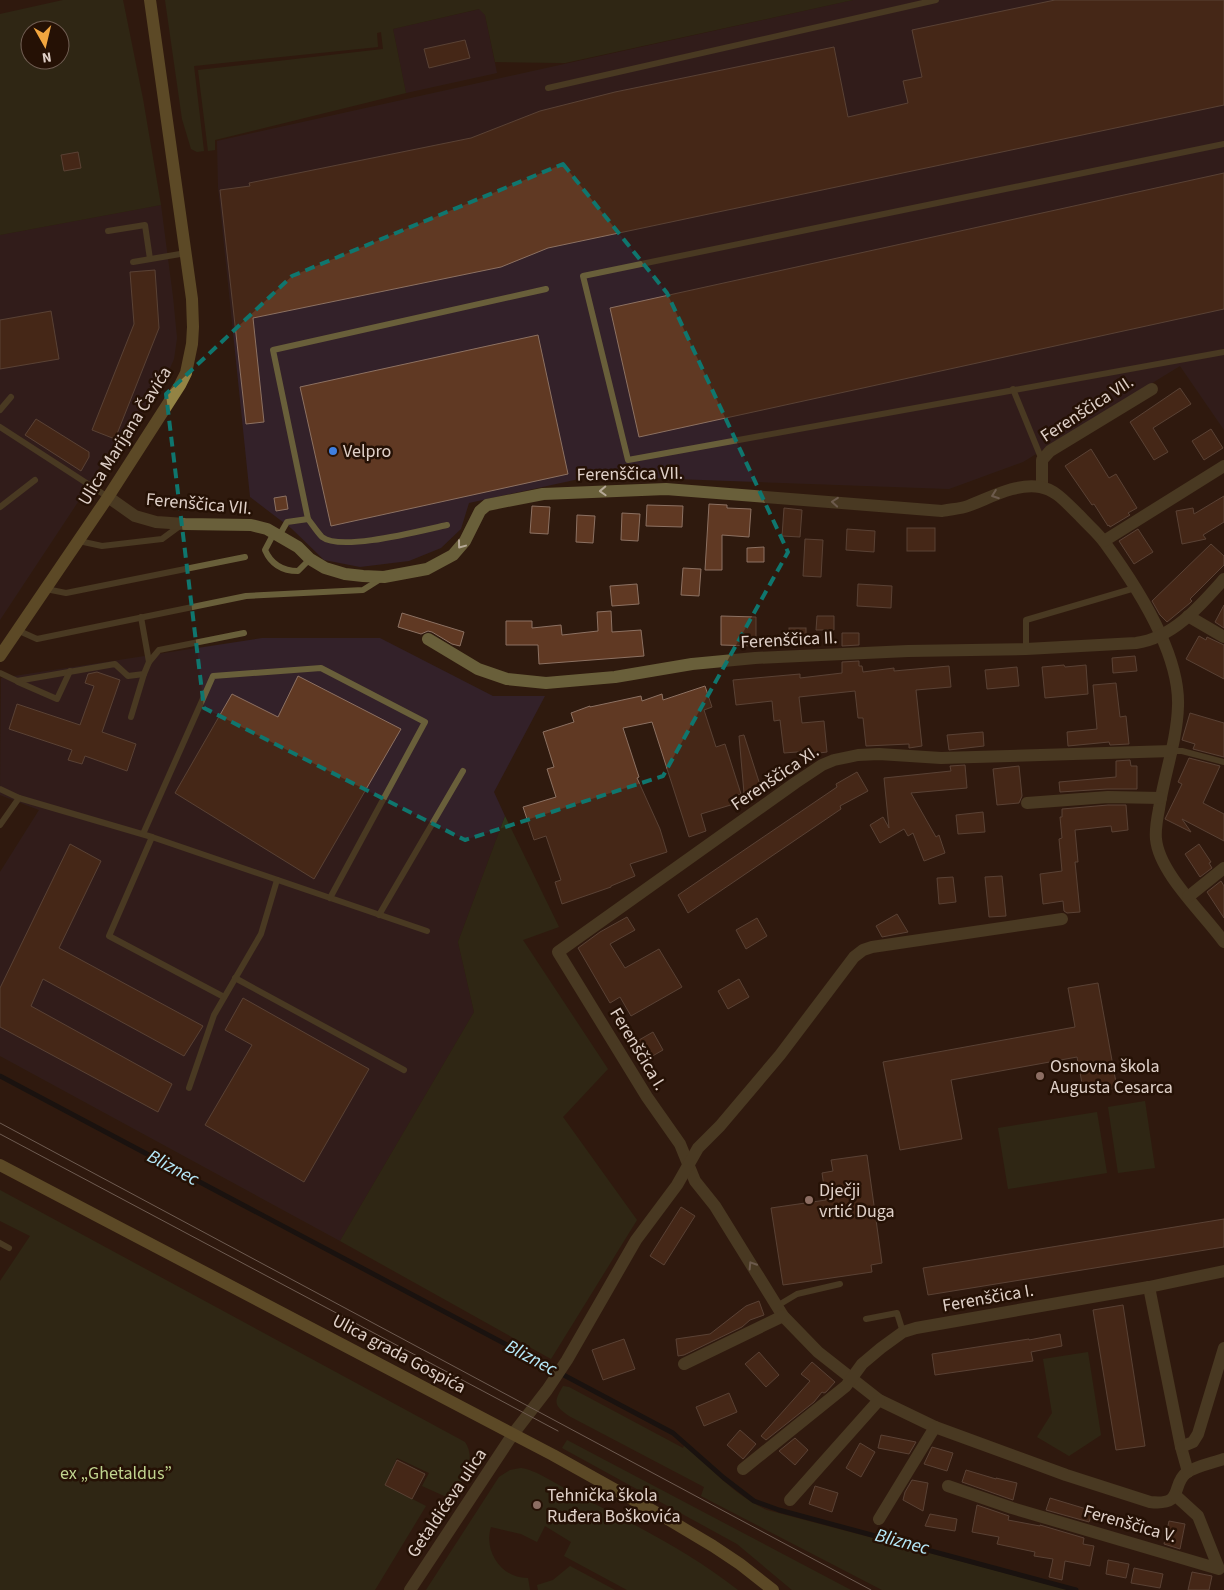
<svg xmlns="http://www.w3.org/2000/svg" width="1224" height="1590" font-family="'Source Sans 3',sans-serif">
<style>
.industrial{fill:#332129}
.green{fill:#2f371b;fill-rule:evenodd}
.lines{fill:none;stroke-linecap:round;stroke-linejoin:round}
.stream{stroke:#000b10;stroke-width:5}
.building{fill:#603923;stroke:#8c7162}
.lane{stroke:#695f3a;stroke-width:6}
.street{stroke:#695f3a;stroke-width:12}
.secondary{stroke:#938344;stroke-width:12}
.tram{stroke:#b9a9a0;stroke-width:1}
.oneway{stroke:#b6a997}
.marked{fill:none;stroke:#0f766e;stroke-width:4;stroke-dasharray:10 6;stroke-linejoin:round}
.shop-dot{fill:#3f7fe0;stroke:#251105;stroke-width:2}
.education-dot{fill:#8d6e63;stroke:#251105;stroke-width:2}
.labels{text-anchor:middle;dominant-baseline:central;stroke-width:5;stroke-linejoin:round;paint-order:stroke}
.street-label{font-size:18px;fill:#e0d1c9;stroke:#251105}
.poi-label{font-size:18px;fill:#e0d1c9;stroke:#251105;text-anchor:start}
.park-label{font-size:18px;fill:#c0d48e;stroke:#251105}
.water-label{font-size:19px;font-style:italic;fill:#b7eafb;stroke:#251105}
</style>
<rect width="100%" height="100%" fill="#2f1a0e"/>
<g class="industrial">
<polygon points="853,0 1224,0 1224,430 1180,366 1023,462 949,489 593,476 469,503 461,529 441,548 409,561 360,567 324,560 292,529 250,497 218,187 217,141"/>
<polygon points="480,9 485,15 497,73 406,93 393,29"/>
<polygon points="161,205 173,297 177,338 174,359 163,384 118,447 107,455 80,499 0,620 0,235"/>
<polygon points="262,638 380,638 493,696 545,696 494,792 505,816 458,942 474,1012 340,1241 0,1056 0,872 39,810 0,795 1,678"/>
</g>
<g class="green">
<path d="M 63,0 L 123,0 L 143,99 L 161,205 L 0,235 L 0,14 ZM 30,30 L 60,30 L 60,60 L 30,60 Z"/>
<polygon points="165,0 853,0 565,63 495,62 485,15 479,9 393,29 406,93 215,140 215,150 208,151 198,70 383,49 381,32 377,33 378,47 194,66 204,151 197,152 191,149 182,119"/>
<polygon points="505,816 559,927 523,940 608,1069 563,1117 637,1220 551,1359 340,1241 474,1012 458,942"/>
<polygon points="1145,1101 1155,1168 1118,1173 1108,1107"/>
<polygon points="1097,1112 1107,1173 1008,1189 998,1128"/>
<path d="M 0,1190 L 465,1442 C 478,1461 461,1482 451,1499 L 422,1486 L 429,1473 L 397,1458 L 385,1485 L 426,1506 L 375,1590 L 0,1590 L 0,1281 L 30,1236 L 0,1221 Z"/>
<polygon points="1088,1352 1101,1435 1069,1456 1037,1437 1052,1413 1043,1359"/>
<path d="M 563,1386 L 569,1387 L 683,1448 L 685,1444 C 710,1468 735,1496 767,1510 L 1069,1590 L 882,1590 L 701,1496 L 704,1487 L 569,1416 C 553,1405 554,1402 563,1386 Z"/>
<polygon points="567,1440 851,1590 792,1590 737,1544 562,1448"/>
<path d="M 521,1468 C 536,1470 556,1484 570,1491 C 627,1521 687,1550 738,1590 L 627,1590 L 564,1556 L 571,1542 L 545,1526 L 537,1542 L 521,1534 L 491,1527 C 483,1551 502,1579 528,1578 L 530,1590 L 426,1590 L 499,1477 L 510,1470 Z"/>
<polygon points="570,1566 615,1590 538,1590 537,1585 553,1580"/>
</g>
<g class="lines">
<polyline class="stream" points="0,1076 673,1433 724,1478 754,1501 779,1510 1076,1590"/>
</g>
<g class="building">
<polygon points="1055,0 1224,0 1224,105 548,248 501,267 253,318 264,422 246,424 220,190 250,186 249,183 471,138 540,111 615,92 834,47 848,117 908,103 903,81 922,77 912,30"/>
<polygon points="465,40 470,58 429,68 424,49"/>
<polygon points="78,152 81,168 64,171 61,155"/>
<polygon points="1224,173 1224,309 639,437 610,308"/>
<polygon points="155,270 159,328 115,439 92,430 134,324 130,272"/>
<polygon points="51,311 59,359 0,369 0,320"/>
<polygon points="538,335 568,474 331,526 300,387"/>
<polygon points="1180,388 1191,404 1153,428 1168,452 1154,460 1130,422"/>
<polygon points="36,419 89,452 89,457 81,471 25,435"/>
<polygon points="1211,429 1223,448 1204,460 1192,441"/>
<polygon points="1091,449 1109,478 1116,474 1137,508 1128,513 1130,515 1110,527 1109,525 1108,526 1094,504 1092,505 1065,466"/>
<polygon points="286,496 288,509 276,511 274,498"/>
<polygon points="1224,496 1224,522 1203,535 1206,539 1182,544 1176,511 1193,508 1194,514"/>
<polygon points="709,504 727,505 727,508 751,509 749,537 722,535 722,570 705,570"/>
<polygon points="647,505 683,506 682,527 646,526"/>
<polygon points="532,506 550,507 548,534 530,533"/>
<polygon points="784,508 802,510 800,537 782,536"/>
<polygon points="622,513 640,514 638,541 621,540"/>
<polygon points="577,515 595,516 593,543 576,542"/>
<rect x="907" y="528" width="28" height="23"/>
<polygon points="847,529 875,531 874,552 846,550"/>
<polygon points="1138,529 1153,552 1134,564 1119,541"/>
<polygon points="805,539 823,540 821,577 803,576"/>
<polygon points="1211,544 1224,556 1224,565 1190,599 1192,601 1190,603 1167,622 1160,615 1152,601"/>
<polygon points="764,547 764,562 747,562 747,548"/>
<polygon points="683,568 701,569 699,596 681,595"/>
<polygon points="637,584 639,604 612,606 610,586"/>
<polygon points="858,584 892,586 891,608 857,606"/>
<polygon points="1224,605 1224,628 1215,622"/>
<polygon points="611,611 612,632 641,630 644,656 539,664 538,645 506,645 506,621 532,621 532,628 561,625 562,635 598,631 597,612"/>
<polygon points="402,613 464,632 460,646 452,644 432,632 428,631 421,634 398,627"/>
<polygon points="721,616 756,617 756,646 721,645"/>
<polygon points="817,616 834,616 834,630 816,630"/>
<rect x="789" y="628" width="17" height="15"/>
<polygon points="842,633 859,633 859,645 842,646"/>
<polygon points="1199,636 1206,640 1207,637 1224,645 1224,679 1186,659"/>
<polygon points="1135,656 1137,671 1113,673 1112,658"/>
<polygon points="859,661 859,666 862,666 863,672 894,668 894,671 949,666 951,687 916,690 922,746 909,748 909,744 866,746 863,718 858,718 855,691 799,697 802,723 824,721 827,752 811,754 810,751 784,753 780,720 774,721 772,701 736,705 733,680 800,674 800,678 842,673 842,662"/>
<polygon points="1064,665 1065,667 1086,665 1088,694 1045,698 1042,667"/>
<polygon points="1017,667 1019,686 987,689 985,670"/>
<polygon points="97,672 120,680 102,732 136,744 127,771 85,756 82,764 68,760 72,750 9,729 17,704 80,725 94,686 85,683 88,674"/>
<polygon points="298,676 401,729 314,879 175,793 232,694 278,717"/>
<polygon points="1116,683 1120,717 1126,716 1129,744 1110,745 1109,742 1068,746 1067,732 1097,729 1093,685"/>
<polygon points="705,686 712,707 704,710 716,747 725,744 741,794 732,797 734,804 701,814 706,831 689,837 652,722 623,728 639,777 637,778 660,829 667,852 630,864 635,876 611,886 611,887 562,904 555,882 561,880 546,836 534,840 523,807 556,797 547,769 554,767 543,732 574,722 571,713 590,706 590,707 641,696 642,701 662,694 663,700"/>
<polygon points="1190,713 1224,723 1224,757 1193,749 1195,744 1182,740"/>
<polygon points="983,732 984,746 949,750 947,735"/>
<polygon points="744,735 761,788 744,793 739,736"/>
<polygon points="1189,758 1220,766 1203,803 1224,814 1224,841 1182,819 1191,832 1165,819 1182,784 1178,782"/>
<polygon points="1130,760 1131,766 1137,766 1137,789 1107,789 1060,792 1059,782 1116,777 1116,761"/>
<polygon points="965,765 967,788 911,793 936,837 939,835 945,853 924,861 913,833 908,836 904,829 880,843 870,825 883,817 889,828 884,778 951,771 950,766"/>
<polygon points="1019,766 1022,796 1019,803 997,805 993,769"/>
<polygon points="857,772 868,791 840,806 841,809 688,913 678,895 837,787 836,784"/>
<polygon points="1108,805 1126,805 1128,830 1112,832 1111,826 1075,830 1078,862 1075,862 1080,912 1067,913 1064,911 1063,901 1043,904 1040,874 1062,871 1059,839 1062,838 1060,817 1062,817 1062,809"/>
<polygon points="983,812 985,832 958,834 956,815"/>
<polygon points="70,844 101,861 59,948 203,1026 184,1056 43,979 31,1006 172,1084 158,1112 0,1027 0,988"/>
<polygon points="1199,844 1211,862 1209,863 1212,868 1200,877 1185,854"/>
<polygon points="1002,876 1006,916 989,917 985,877"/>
<polygon points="953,877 956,902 939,904 937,878"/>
<polygon points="1221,881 1224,886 1224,918 1207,892"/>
<polygon points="897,914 908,932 882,937 876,926"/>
<polygon points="627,917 635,930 610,944 625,968 659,949 682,987 631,1016 620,997 610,1003 578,948 600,932"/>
<polygon points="757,918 767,936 746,949 736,930"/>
<polygon points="739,979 749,997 728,1009 718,991"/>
<polygon points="1098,983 1117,1088 1084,1094 1077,1057 951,1080 962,1139 900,1150 883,1062 1075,1027 1068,988"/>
<polygon points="243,998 369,1069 304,1182 205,1125 252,1045 225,1030"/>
<polygon points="653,1032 663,1050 642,1062 632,1044"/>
<polygon points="867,1155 882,1263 871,1265 872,1272 783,1285 771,1208 826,1200 822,1173 833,1171 831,1160"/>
<polygon points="681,1207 695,1216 664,1265 650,1256"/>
<polygon points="1224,1219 1224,1247 928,1295 923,1268"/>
<polygon points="759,1301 764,1315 750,1320 742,1327 684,1355 678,1356 676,1339 710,1334 746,1306"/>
<polygon points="1123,1305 1145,1446 1116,1450 1093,1310"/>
<polygon points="1060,1334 1062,1346 1031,1352 1033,1361 935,1375 932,1354 1029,1339 1029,1340"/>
<polygon points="624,1339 635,1369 603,1380 592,1350"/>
<polygon points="759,1352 779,1375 766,1387 745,1364"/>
<polygon points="812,1362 835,1382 826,1392 824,1393 822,1392 814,1402 766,1440 761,1436 810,1381 801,1374"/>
<polygon points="729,1393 737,1412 704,1426 696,1407"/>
<polygon points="740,1430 756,1444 743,1459 727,1445"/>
<polygon points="881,1435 916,1442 909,1454 878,1448"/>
<polygon points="795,1438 808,1450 795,1465 779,1451"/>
<polygon points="860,1443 875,1452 861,1477 846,1468"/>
<polygon points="932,1447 953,1453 947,1471 924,1464"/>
<polygon points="397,1460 425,1474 412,1499 385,1485"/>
<polygon points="966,1470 996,1479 996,1478 1017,1483 1013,1500 962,1482"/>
<polygon points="912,1480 928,1483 923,1511 903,1500 905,1492"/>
<polygon points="815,1486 838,1493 832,1512 809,1504"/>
<polygon points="1050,1498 1093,1511 1089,1522 1046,1510"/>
<polygon points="977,1505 1009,1516 1008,1520 1040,1526 1040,1525 1084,1538 1083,1544 1094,1546 1090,1566 1065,1561 1062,1580 1049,1577 1053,1559 1034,1556 1035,1552 997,1544 999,1537 972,1532"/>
<polygon points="930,1514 957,1519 955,1531 925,1526"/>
<polygon points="1169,1521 1185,1524 1180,1549 1164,1544"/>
<polygon points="1108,1560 1129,1564 1126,1578 1106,1574"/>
<polygon points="1134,1568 1163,1574 1160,1588 1131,1583"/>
<polygon points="1192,1572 1212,1576 1209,1590 1188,1590"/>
</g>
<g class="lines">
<g class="lane">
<polyline points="548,88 936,0"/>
<polyline points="1224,144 583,276 628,460 1224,352"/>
<polyline points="108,231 145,225 150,259"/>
<polyline points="133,262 186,253"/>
<polyline points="1013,389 1042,460"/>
<polyline points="0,410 11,397"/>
<polyline points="0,427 108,497"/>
<polyline points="0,507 35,480"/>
<path d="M 308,519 C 312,524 317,532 322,537 C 341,552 423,530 447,525"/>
<path d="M 274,533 L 265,550 C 271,564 282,571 298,571 L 310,559"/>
<polyline points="279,536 287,522 308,519 273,350 546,289"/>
<polyline points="79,541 102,546 162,539 181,525"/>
<polyline points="46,589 66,593 245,557"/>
<polyline points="17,630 37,639 246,596 363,590 382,578"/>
<polyline points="1026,649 1026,620 1135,588"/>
<polyline points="149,662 159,650 244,633"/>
<polyline points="0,673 17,681 115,664 128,676 144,674 149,662 141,617"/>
<polyline points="18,682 57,699 70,671"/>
<polyline points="131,717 144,674"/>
<polyline points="1172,751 1182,751 1224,762"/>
<polyline points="0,789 19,798 152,837 427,931"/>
<polyline points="0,825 19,798"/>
<polyline points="143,834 213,676 321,668 425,722 330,898"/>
<polyline points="152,837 109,936 224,997"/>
<polyline points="379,915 463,771"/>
<polyline points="235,978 404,1070"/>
<polyline points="189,1088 214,1015 261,934 277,880"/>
<polyline points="0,1243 9,1248"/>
<polyline points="777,1306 797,1294 840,1284"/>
<polyline points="866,1319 897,1313 903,1332"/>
</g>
<g class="street">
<polyline points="1042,487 1042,460 1050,451 1152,389"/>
<path d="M 108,497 L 135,516 L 156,522 L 185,524 L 251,525 L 267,529 L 298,547 L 310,559 L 325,568 L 345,574 L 363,576 L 384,577 L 427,569 L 453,555 L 465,541 L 480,511 L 487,505 L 543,494 L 666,489 L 942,511 C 950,509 960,509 968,506 C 990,498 1015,483 1040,487 C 1057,490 1067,504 1079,515 C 1087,524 1098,533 1105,543 C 1135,584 1180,653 1178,706 C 1177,741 1164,775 1159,809 C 1157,819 1155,830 1156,839 C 1159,873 1204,914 1224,942"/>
<polyline points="1104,541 1224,466"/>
<polyline points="1188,616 1224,637"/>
<path d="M 428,639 L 478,669 L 507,679 L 546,683 L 615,677 L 692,664 L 755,658 L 908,651 L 1026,649 L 1136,643 C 1173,638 1201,605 1224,579"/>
<path d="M 1172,751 L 941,758 L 879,754 L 858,755 L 834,760 L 822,765 L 795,783 L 558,952 L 647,1097 L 680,1144 L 695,1181 L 715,1206 L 783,1316 L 818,1352 L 879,1400 L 935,1427 L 1066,1475 L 1150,1502 C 1185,1506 1171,1485 1186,1473 C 1196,1466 1213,1463 1224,1459"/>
<polyline points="1027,803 1108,797 1161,798"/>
<polyline points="1188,897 1224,868"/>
<polyline points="1149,1287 1181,1447 1188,1472"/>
<polyline points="684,1364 783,1316"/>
<polyline points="1181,1447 1193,1442 1198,1434 1224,1348"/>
<polyline points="743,1469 846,1386 862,1364 881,1348 903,1332 916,1328 1149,1287 1224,1271"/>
<polyline points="948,1486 1012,1508 1219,1569 1198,1516 1175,1495"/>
<polyline points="790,1500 879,1400"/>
<polyline points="879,1519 935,1427"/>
<polyline points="410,1590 513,1434 547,1390 567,1360 636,1240 677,1185 698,1148 720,1126 780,1055 854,957 863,950 872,947 1062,919"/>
</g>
<g class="secondary">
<polyline points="0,656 108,497 180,385 186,373 192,344 193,327 192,299 150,0"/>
<polyline points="0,1165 553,1455 666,1518 713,1546 740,1564 773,1590"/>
</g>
<g class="tram">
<polyline points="0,1123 871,1590"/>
<polyline points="0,1134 558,1431"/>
</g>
</g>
<defs><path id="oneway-chevron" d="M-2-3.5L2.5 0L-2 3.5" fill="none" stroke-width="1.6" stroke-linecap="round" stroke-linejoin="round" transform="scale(1.25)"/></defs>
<g class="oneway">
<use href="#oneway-chevron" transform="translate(603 491) rotate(178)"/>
<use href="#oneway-chevron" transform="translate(995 495) rotate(160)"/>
<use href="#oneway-chevron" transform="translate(835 502) rotate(-175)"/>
<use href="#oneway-chevron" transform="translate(461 545) rotate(127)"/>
<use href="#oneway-chevron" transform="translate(752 1265) rotate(-122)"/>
</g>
<path d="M0 0H1224V1590H0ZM 563,164 L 667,293 L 788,552 L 663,776 L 465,840 L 204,708 L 166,394 L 292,276 Z" fill="#2f1a0e" fill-opacity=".55" fill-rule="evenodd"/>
<path class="marked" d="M 563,164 L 667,293 L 788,552 L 663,776 L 465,840 L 204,708 L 166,394 L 292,276 Z"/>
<circle class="shop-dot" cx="333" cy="451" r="5"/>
<g class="education-dot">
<circle cx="1040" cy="1076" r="5"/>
<circle cx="809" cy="1200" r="5"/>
<circle cx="537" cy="1505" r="5"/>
</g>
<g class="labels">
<g class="street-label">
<text transform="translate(1087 409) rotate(-33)">Ferenščica VII.</text>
<text transform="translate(125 436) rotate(-58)">Ulica Marijana Čavića</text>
<text transform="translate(630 474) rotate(-1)">Ferenščica VII.</text>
<text transform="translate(199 504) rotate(5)">Ferenščica VII.</text>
<text transform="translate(789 640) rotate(-3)">Ferenščica II.</text>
<text transform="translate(775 778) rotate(-34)">Ferenščica XI.</text>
<text transform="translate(638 1049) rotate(59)">Ferenščica I.</text>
<text transform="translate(988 1298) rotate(-10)">Ferenščica I.</text>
<text transform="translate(399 1354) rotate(28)">Ulica grada Gospića</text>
<text transform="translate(447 1503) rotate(-56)">Getaldićeva ulica</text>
<text transform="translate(1130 1524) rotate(16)">Ferenščica V.</text>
</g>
<g class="poi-label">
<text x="343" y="451">Velpro</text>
<text x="1050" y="1066">Osnovna škola<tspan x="1050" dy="21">Augusta Cesarca</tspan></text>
<text x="819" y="1190">Dječji<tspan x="819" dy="21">vrtić Duga</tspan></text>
<text x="547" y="1495">Tehnička škola<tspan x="547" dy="21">Ruđera Boškovića</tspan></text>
</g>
<g class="park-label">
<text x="116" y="1473">ex „Ghetaldus”</text>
</g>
<g class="water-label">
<text transform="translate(173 1168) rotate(28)">Bliznec</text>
<text transform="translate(531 1358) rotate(28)">Bliznec</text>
<text transform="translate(902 1542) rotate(15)">Bliznec</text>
</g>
</g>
<g transform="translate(45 45) rotate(172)"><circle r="24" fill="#251105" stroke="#705e53"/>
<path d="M0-4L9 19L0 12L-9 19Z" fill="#f1a63f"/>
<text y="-8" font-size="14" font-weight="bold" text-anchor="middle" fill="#e0d1c9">N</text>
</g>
</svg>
